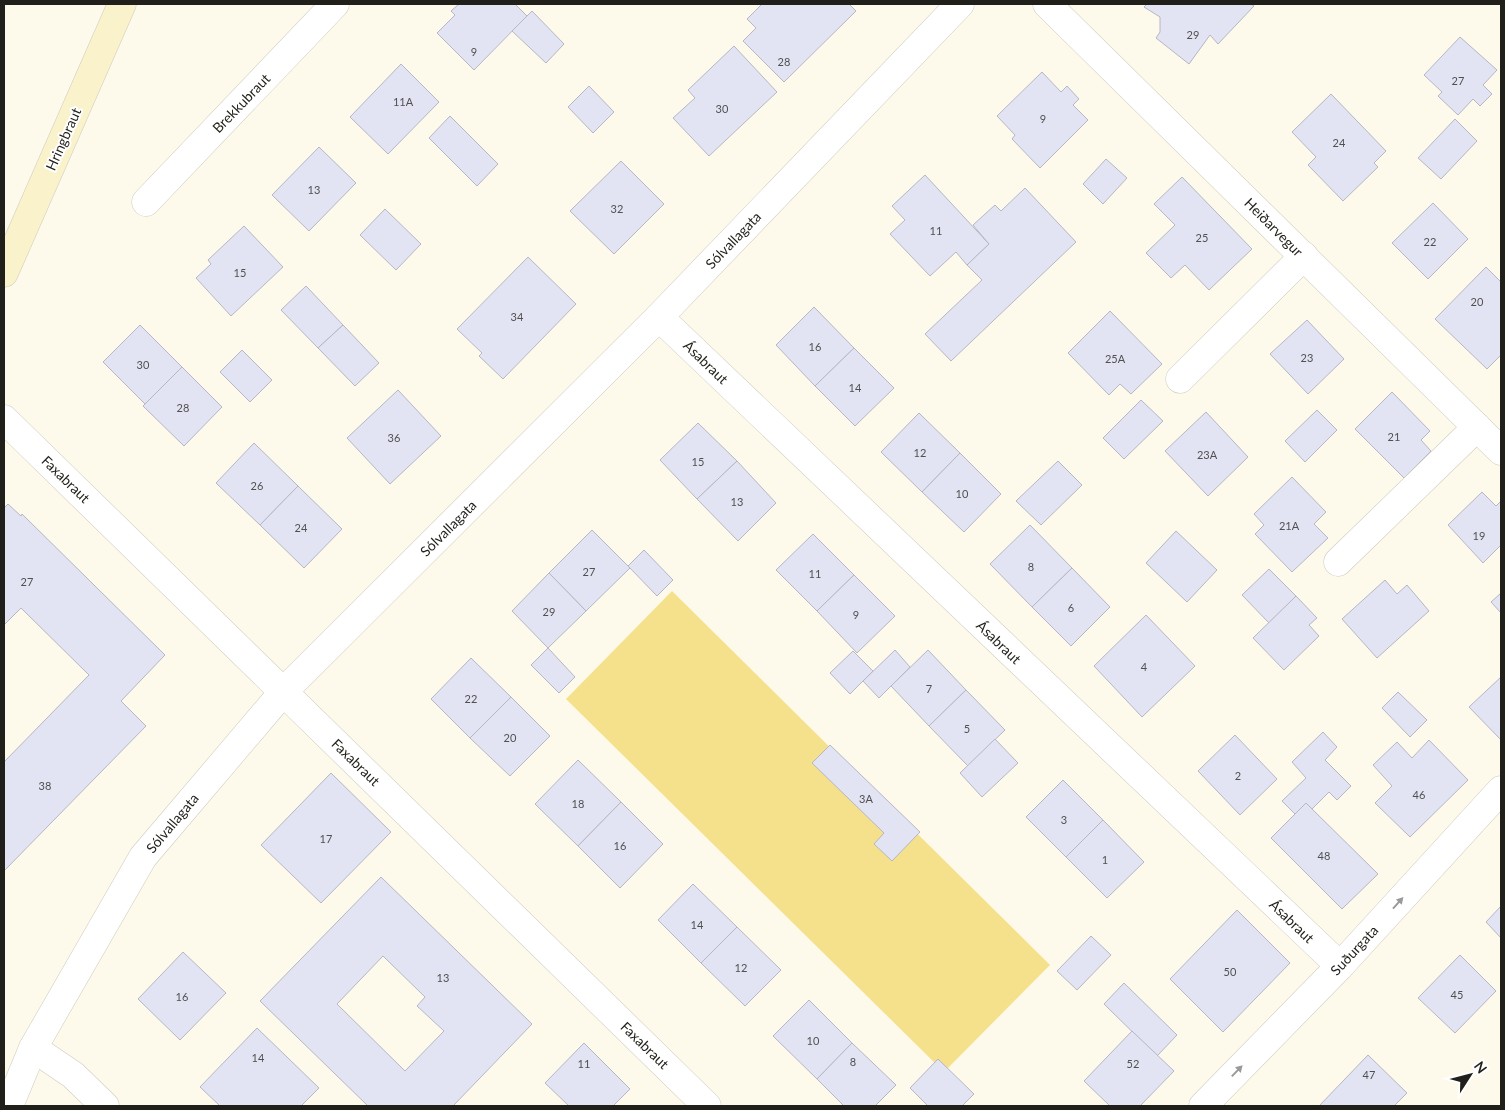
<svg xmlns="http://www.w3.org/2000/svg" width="1505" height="1110" font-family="Lato,sans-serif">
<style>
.green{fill:#f5e18c}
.building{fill:#e3e4f3;stroke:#b6b6c5;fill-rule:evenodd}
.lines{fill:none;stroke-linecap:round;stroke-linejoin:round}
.minor-casing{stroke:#cecabc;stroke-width:29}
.secondary-casing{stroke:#cecabc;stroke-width:29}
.minor{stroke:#fff;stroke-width:28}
.secondary{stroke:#faf2cb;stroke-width:28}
.oneway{fill:#9b9a98}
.labels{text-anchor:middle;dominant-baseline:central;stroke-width:4;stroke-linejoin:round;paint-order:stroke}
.number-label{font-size:11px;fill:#515050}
.street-label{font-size:14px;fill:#201f19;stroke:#fff}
</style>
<rect width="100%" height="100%" fill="#fefaeb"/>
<polygon class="green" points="672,591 1050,965 944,1072 566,699"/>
<g class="building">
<polygon points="459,4 515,4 527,16 474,70 437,33 455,15 451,11"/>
<polygon points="762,4 849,4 856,11 784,82 743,41 756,28 747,19"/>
<polygon points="1147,4 1251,4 1254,6 1218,44 1210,35 1189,64 1156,38 1160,32 1160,17 1144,7"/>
<polygon points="532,11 564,44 546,63 512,31"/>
<polygon points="1460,37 1497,70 1483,85 1492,94 1480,106 1473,99 1458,115 1438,96 1442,92 1424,75"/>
<polygon points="734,46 777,92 709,156 673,118 695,98 688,90"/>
<polygon points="401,64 439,102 388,154 350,117"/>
<polygon points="1042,72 1061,92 1067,86 1079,99 1073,105 1088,120 1040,168 1012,139 1015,135 997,116"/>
<polygon points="589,86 614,112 593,133 568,107"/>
<polygon points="1331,94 1386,151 1374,163 1378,167 1343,201 1308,165 1316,157 1292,132"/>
<polygon points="450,116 498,164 477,186 429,138"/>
<polygon points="1455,119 1477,141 1441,179 1418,158"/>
<polygon points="319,147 356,183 309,231 272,195"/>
<polygon points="1106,159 1127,178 1103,204 1083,184"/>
<polygon points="621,161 664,204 614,254 570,211"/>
<polygon points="925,175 989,244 967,265 956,252 930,276 890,234 905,220 892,206"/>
<polygon points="1182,177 1252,249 1209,290 1185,265 1171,278 1146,253 1175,225 1154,204"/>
<polygon points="1025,188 1076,242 951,361 925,334 982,280 967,265 989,244 973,225 995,205 1001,211"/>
<polygon points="1433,203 1468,239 1428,279 1392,243"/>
<polygon points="385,209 421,244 396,270 360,235"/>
<polygon points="244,226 283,267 231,316 196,278 211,264 208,260"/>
<polygon points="528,257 576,304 503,379 479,356 482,353 457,329"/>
<polygon points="1486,267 1501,282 1501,355 1487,369 1435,319"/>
<polygon points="306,286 343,325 318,348 281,310"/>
<polygon points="814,307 854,348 815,386 776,345"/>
<polygon points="1110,311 1162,364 1131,394 1120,384 1109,395 1068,353"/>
<polygon points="1307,320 1344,359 1308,394 1270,354"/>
<polygon points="140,325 182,367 145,404 103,362"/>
<polygon points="343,325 379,363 355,386 318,348"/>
<polygon points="854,348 894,388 855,426 815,386"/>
<polygon points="242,350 272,380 250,402 220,372"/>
<polygon points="182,367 222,407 184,446 143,406"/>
<polygon points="398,390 441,436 390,484 347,438"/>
<polygon points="1392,392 1430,431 1421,440 1431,451 1404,478 1355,429"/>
<polygon points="1141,400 1163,421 1124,459 1103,438"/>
<polygon points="1317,410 1337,430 1305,462 1285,441"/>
<polygon points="1206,412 1248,457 1208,496 1165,451"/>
<polygon points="919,413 960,453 922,492 881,452"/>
<polygon points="698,423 737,461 697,499 660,460"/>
<polygon points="254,443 298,486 260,525 216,483"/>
<polygon points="960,453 1001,494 964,532 922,492"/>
<polygon points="737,461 776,503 738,541 697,499"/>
<polygon points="1058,461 1082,485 1041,525 1016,501"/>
<polygon points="1292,477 1326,512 1314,524 1328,538 1292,572 1255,534 1264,525 1254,514"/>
<polygon points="298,486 342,529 304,568 260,525"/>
<polygon points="1482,492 1496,506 1501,501 1501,545 1483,563 1448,525"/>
<polygon points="8,504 21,516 22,514 165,655 121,701 146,726 4,871 4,762 89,675 21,608 4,625 4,508"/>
<polygon points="1030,525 1072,568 1032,607 990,564"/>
<polygon points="592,530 630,568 586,611 549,573"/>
<polygon points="1176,531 1217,570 1187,602 1146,563"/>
<polygon points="813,534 854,575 817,611 776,570"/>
<polygon points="644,550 673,580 657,596 628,566"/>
<polygon points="1072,568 1110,607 1071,646 1032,607"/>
<polygon points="1269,569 1296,596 1269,623 1242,595"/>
<polygon points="549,573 586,611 548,648 512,611"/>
<polygon points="854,575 895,616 857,653 817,611"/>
<polygon points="1385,580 1397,594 1407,585 1429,611 1377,658 1342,619"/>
<polygon points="1501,593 1501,613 1491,602"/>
<polygon points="1296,596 1317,618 1309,625 1319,636 1284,670 1253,638"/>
<polygon points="1146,615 1195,666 1142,717 1094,666"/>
<polygon points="548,648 575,677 559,693 531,665"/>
<polygon points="895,650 910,667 879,698 863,681"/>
<polygon points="928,650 966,690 929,726 891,686"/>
<polygon points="853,651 873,671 850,694 830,673"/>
<polygon points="471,658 511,697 470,738 431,699"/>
<polygon points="1501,677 1501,740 1469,707"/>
<polygon points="966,690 1005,730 968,766 929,726"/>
<polygon points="1398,692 1427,720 1410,737 1382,708"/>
<polygon points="511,697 550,736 510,776 470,738"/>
<polygon points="1323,732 1337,747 1325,760 1351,786 1337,800 1329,792 1312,809 1306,803 1295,814 1282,801 1306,778 1292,762"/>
<polygon points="1235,735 1277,779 1240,815 1198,771"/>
<polygon points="995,739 1018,763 982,797 960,773"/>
<polygon points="1429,740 1468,780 1410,837 1375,803 1392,786 1373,765 1397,742 1412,758"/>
<polygon points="830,745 920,832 892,861 874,844 884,833 812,763"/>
<polygon points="578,760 621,802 578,846 535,804"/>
<polygon points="331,773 391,832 321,903 261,845"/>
<polygon points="1063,780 1103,820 1066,857 1026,817"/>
<polygon points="621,802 663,844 620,888 578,846"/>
<polygon points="1306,803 1378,874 1342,909 1271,838"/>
<polygon points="1103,820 1144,862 1107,898 1066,857"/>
<path d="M 381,877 L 532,1024 L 453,1106 L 368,1106 L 260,1001 ZM 383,956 L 425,997 L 417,1006 L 444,1031 L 405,1071 L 337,1004 Z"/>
<polygon points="693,884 737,927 701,963 658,920"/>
<polygon points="1501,906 1501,938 1486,922"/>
<polygon points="1237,910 1290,963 1223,1032 1170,979"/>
<polygon points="737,927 781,970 745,1006 701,963"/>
<polygon points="1091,936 1111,955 1077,990 1057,971"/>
<polygon points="183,952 226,993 180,1040 138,999"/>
<polygon points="1460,955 1496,991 1455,1033 1418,998"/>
<polygon points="1124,983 1177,1035 1157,1056 1104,1004"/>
<polygon points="809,1000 852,1043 817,1079 773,1036"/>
<polygon points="257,1028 319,1088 301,1106 220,1106 200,1087"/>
<polygon points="1132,1031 1174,1071 1140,1106 1110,1106 1084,1081"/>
<polygon points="584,1043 630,1089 613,1106 569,1106 545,1083"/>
<polygon points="852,1043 896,1085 875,1106 844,1106 817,1079"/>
<polygon points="1368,1055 1407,1093 1394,1106 1319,1106"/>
<polygon points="938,1059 974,1094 962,1106 928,1106 910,1088"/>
</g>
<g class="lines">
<defs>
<g id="minor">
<polyline points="1047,4 1501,451"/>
<polyline points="146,202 335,4"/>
<polyline points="659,317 1340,966"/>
<polyline points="1180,379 1304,256"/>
<polyline points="4,419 707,1106"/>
<polyline points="1338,562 1477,427"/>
<polyline points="33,1048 73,1075 105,1106"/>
<polyline points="9,1106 33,1048 143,857 284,691 659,317 960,4"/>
<polyline points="1203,1106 1340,966 1501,790"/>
</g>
<polyline id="secondary" points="4,273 122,4"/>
</defs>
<use href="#minor" class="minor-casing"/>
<use href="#secondary" class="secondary-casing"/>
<use href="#minor" class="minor"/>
<use href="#secondary" class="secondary"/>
</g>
<defs><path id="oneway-solid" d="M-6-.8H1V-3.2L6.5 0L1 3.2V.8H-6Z" transform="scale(1.25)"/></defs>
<g class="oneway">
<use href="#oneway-solid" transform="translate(1398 903) rotate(-48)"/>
<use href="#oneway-solid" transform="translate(1237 1071) rotate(-46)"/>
</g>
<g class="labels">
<g class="number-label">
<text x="1193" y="34">29</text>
<text x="474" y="51">9</text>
<text x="784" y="61">28</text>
<text x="1458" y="80">27</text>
<text x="403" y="101">11A</text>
<text x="722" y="108">30</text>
<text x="1043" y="118">9</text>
<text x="1339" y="142">24</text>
<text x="314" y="189">13</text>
<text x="617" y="208">32</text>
<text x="936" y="230">11</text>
<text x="1202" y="237">25</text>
<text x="1430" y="241">22</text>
<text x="240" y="272">15</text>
<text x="1477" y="301">20</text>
<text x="517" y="316">34</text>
<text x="815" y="346">16</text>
<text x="1307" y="357">23</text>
<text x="1115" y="358">25A</text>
<text x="143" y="364">30</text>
<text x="855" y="387">14</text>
<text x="183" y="407">28</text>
<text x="1394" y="436">21</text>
<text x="394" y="437">36</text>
<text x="920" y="452">12</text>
<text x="1207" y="454">23A</text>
<text x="698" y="461">15</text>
<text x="257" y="485">26</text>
<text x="962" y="493">10</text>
<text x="737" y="501">13</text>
<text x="1289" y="525">21A</text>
<text x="301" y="527">24</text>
<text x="1479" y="535">19</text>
<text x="1031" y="566">8</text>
<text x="589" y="571">27</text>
<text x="815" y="573">11</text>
<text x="27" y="581">27</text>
<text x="1071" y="607">6</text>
<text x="549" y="611">29</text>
<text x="856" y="614">9</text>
<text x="1144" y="666">4</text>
<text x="929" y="688">7</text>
<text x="471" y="698">22</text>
<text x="967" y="728">5</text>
<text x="510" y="737">20</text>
<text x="1238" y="775">2</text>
<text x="45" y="785">38</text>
<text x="1419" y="794">46</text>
<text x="866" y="798">3A</text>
<text x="578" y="803">18</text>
<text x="1064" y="819">3</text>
<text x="326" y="838">17</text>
<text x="620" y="845">16</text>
<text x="1324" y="855">48</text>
<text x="1105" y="859">1</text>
<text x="697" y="924">14</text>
<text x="741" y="967">12</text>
<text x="1230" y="971">50</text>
<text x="443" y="977">13</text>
<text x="1457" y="994">45</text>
<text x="182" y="996">16</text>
<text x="813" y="1040">10</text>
<text x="258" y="1057">14</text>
<text x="853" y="1061">8</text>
<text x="584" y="1063">11</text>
<text x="1133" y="1063">52</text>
<text x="1369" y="1074">47</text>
</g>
<g class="street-label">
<text transform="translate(241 103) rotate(-46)">Brekkubraut</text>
<text transform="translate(63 139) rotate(-66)">Hringbraut</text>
<text transform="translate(1274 227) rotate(45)">Heiðarvegur</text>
<text transform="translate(733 240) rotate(-46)">Sólvallagata</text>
<text transform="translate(706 362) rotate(44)">Ásabraut</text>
<text transform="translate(66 479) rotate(44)">Faxabraut</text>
<text transform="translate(448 528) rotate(-45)">Sólvallagata</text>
<text transform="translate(999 642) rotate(44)">Ásabraut</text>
<text transform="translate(356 762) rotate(44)">Faxabraut</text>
<text transform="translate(172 823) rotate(-50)">Sólvallagata</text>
<text transform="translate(1292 921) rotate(44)">Ásabraut</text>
<text transform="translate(1354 950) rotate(-47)">Suðurgata</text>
<text transform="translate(645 1045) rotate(44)">Faxabraut</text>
</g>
</g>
<rect width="1505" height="1110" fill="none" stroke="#201f19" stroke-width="10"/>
<g transform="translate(1470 1075) rotate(54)" stroke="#ffffff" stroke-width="4" paint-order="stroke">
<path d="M0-4L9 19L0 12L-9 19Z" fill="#201f19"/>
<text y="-8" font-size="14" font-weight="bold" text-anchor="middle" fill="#201f19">N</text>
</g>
</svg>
